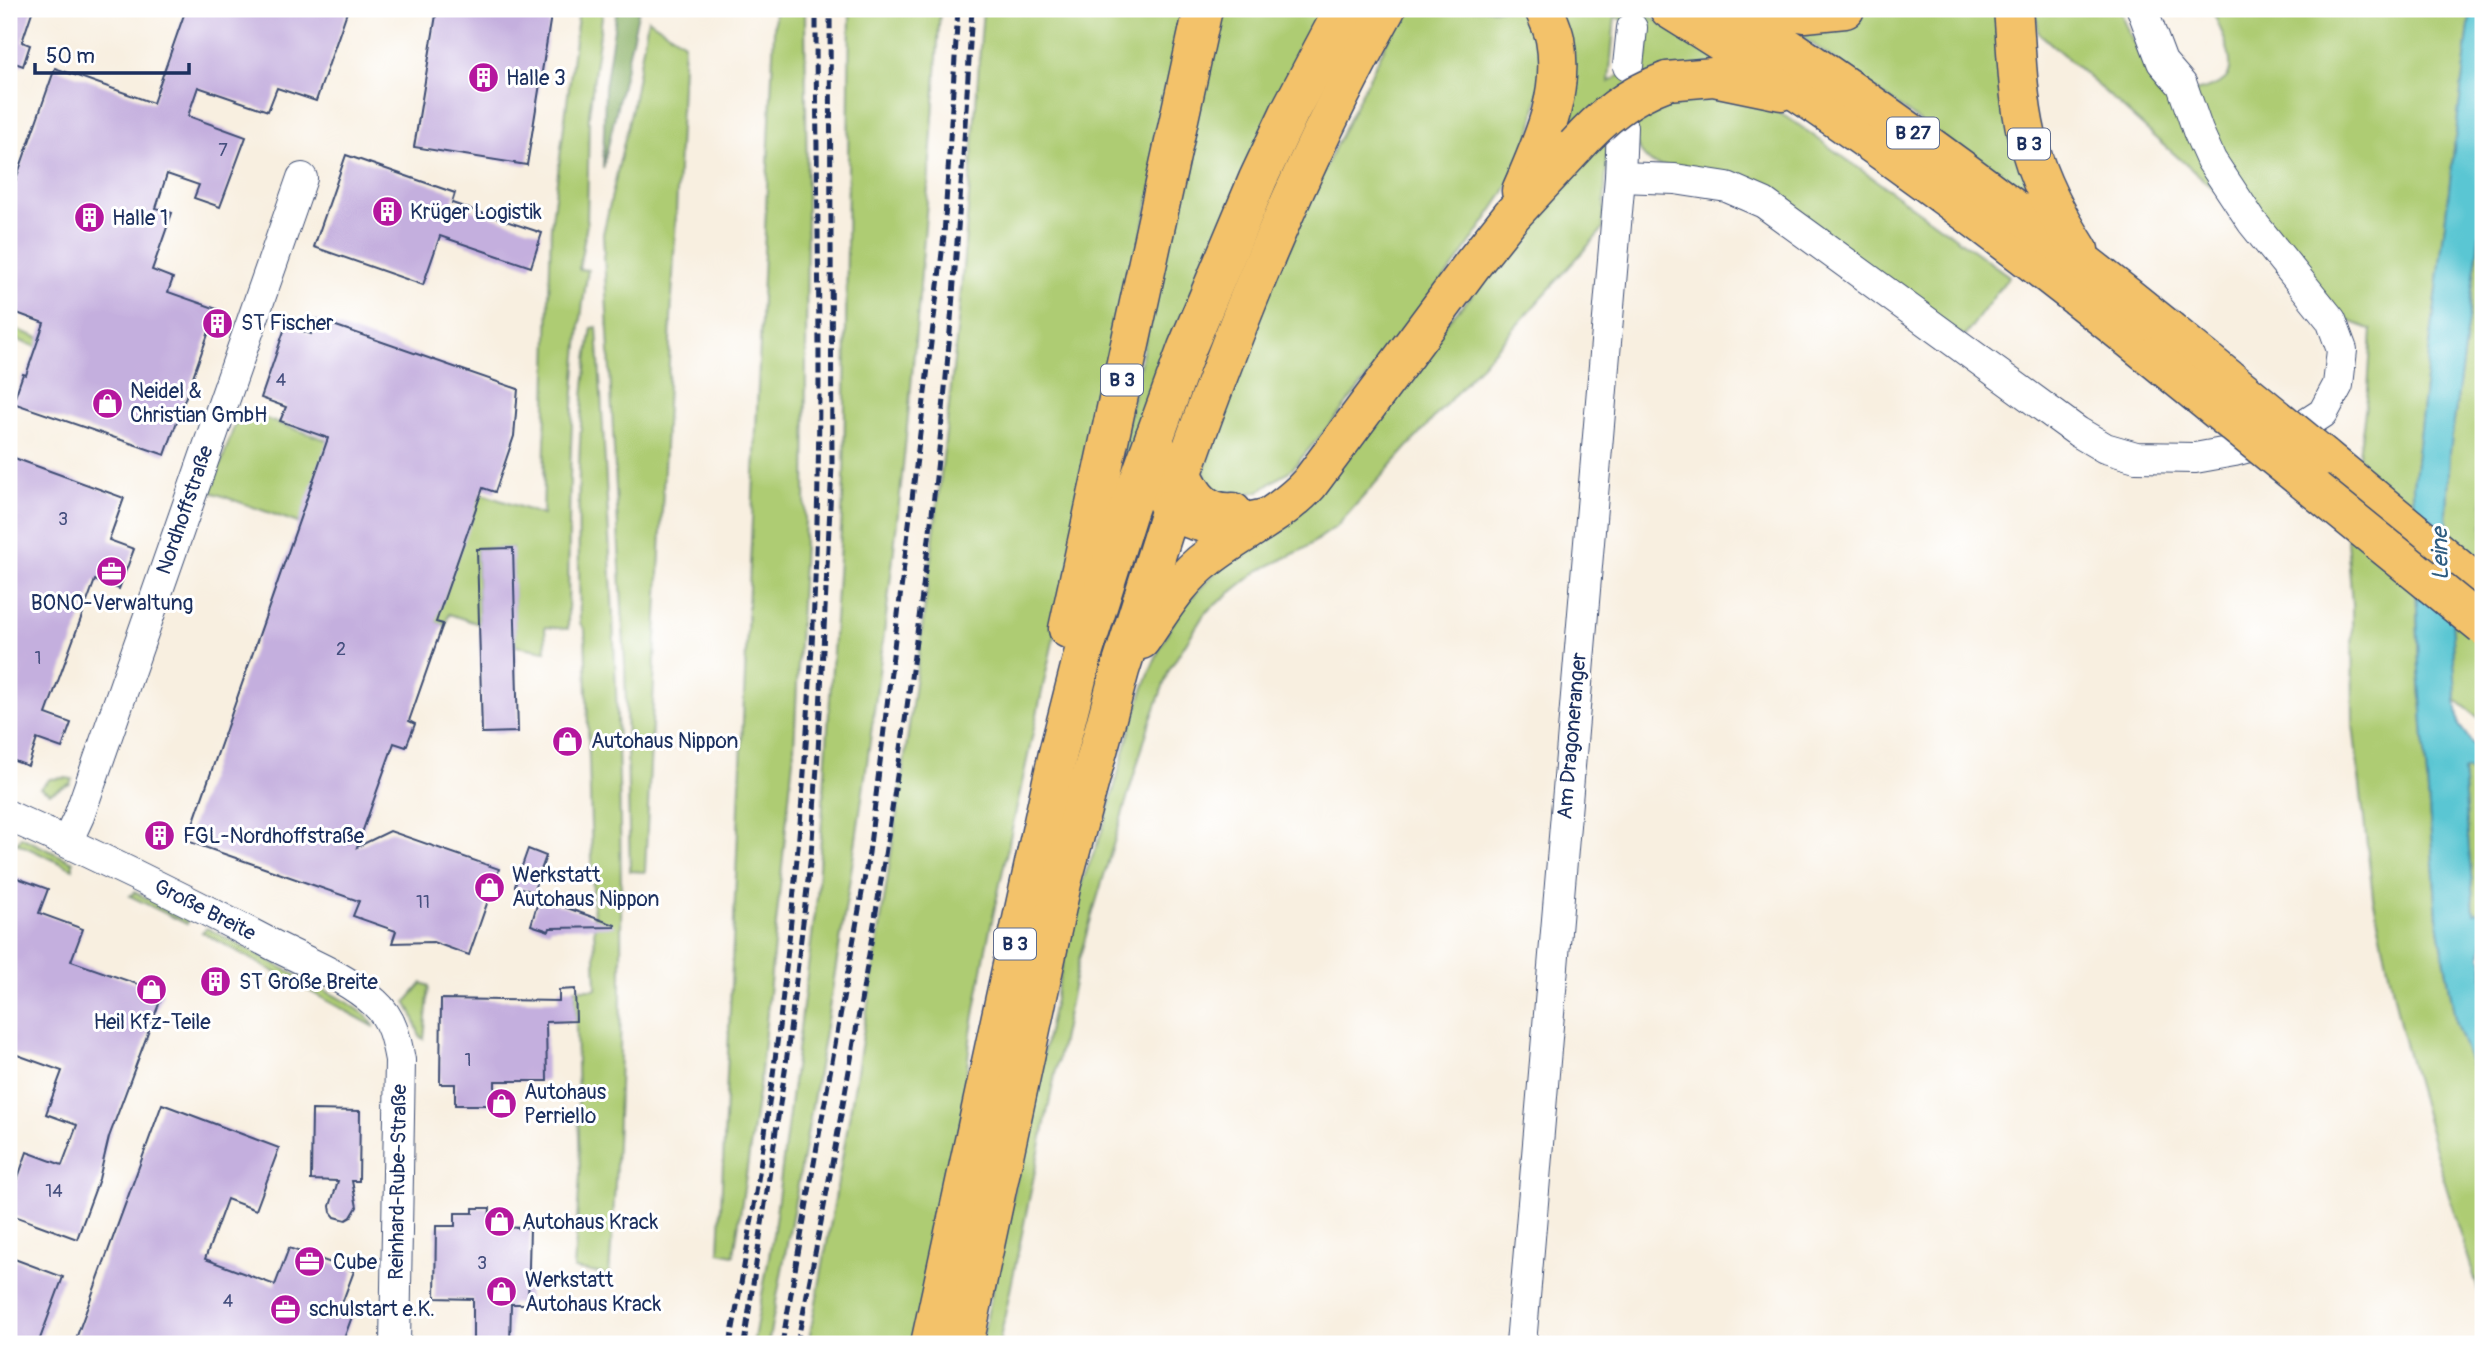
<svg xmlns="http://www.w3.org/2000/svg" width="2492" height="1353" font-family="Pangolin,sans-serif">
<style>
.green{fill:#aecc73;stroke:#647e68;stroke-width:2;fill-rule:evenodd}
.forest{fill:#8ab065;stroke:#527062;stroke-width:2}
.water{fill:#5ac6d3;stroke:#3a7a98;stroke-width:2}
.building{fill:#c4afde}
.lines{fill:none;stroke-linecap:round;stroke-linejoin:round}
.minor-casing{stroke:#3c4c72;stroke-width:32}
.major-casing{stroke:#3c4c72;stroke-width:41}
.highway-casing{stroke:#3c4c72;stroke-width:41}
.minor{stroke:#fff;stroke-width:30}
.major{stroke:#f3c26a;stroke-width:38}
.highway{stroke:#f3c26a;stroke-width:38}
.rail{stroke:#1b2f5e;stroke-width:5;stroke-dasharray:10 5;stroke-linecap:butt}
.highway-bridge-casing{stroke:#3c4c72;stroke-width:41;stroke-linecap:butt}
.highway-bridge{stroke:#f3c26a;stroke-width:38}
.labels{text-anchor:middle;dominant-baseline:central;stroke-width:6;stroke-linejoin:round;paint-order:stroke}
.number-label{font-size:18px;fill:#454f7e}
.shield{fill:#fff;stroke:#5f6d8e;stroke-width:2}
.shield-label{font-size:19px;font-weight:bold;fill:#1b2f5e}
.poi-label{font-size:21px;fill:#1b2f5e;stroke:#fff;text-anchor:start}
.street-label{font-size:21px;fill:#1b2f5e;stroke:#fff}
.water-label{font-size:23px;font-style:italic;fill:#2e5c81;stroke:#fff}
</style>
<rect width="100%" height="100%" fill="#fff"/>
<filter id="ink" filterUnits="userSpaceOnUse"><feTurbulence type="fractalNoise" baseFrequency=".0143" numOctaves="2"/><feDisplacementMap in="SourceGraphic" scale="14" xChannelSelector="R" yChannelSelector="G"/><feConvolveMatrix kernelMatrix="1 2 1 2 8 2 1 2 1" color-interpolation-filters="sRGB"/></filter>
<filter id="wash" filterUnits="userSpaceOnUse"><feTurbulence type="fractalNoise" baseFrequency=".00686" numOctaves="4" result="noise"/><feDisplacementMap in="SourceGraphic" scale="28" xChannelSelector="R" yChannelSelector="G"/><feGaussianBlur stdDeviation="1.57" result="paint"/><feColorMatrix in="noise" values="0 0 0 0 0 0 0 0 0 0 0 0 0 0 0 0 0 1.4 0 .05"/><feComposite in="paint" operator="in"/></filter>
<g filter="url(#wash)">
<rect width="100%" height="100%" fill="#f8efe0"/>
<g class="green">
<path d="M 579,9 L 603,9 L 589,114 L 587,224 L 579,269 L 588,270 C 568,389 569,509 568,629 L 545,627 L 546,651 L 515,646 L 512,548 L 477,549 L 479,624 L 449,614 L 445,625 L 436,622 L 298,523 L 211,492 L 240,410 L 543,515 L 551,227 Z"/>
<polygon points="775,9 805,9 807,198 805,519 794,749 760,1081 734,1255 719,1252"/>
<path d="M 850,9 L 940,9 C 925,261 902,513 867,763 C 840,958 805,1152 768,1344 L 753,1344 L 774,1229 L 817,898 L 844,482 Z"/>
<path d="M 983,9 L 1191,9 L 986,948 L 971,1032 L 958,1153 L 916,1344 L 808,1344 C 871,1019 918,689 954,360 C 967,243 974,126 983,9 Z"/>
<polygon points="1215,9 1330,9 1098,564"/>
<polygon points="1403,9 1528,9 1544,64 1528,148 1502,196 1461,257 1334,420 1292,469 1259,491 1240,496 1218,494 1205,480 1204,470 1277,265"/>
<path d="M 1554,9 L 1638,9 L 1722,61 L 1555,141 ZM 1615,16 L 1648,37 L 1646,60 L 1609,82 Z"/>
<polygon points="1871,9 2002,9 2050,215 1779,20 1849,18"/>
<polygon points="2036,9 2120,9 2125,24 2158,94 2173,89 2229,203 2038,32"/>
<path d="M 2212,9 L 2471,9 L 2413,486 L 2419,670 L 2437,917 L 2456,1024 L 2483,1097 L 2483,1305 L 2440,1167 L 2401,1029 L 2373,897 L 2353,725 L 2352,605 L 2347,540 L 2368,390 L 2372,330 L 2344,319 L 2222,164 L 2192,93 C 2202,90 2215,87 2223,81 C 2242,69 2218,25 2212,9 Z"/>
<polygon points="648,19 684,43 645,872 630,871 625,665 603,234 633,103"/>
<path d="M 1676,93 L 1759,101 L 1796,123 L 2009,276 L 1964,337 L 1766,193 L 1651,163 C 1636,150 1630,136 1637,117 L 1681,99 Z"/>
<path d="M 1608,136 L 1603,229 L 1337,526 L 1304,549 L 1258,571 L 1205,613 L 1169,670 L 1149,725 L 1079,959 L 999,1344 L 981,1344 L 1078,892 C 1087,868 1098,845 1105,821 C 1126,749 1140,674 1181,609 L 1472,295 L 1566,179 Z"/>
<polygon points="2483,210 2483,721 2456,700 2447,513 2450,451"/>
<polygon points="9,327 51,342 48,351 9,337"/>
<path d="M 597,327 C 616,642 634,959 609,1275 L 574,1269 L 580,1174 L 575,989 L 596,989 L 585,630 L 580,623 C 578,524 575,425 592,328 Z"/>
<polygon points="2468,768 2483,786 2483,911 2474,914 2463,771"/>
<polygon points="65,778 72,779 70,784 50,793 40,788 50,779"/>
<polygon points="21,837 73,862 73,869 17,843"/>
<polygon points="134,892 189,918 187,924 130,896"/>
<polygon points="207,928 347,1002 366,1015 375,1027 202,932"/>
<polygon points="422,983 429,986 424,1039 420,1037 412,1013 406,1002"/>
</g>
<polygon class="forest" points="617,9 639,9 603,169 605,87"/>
<polygon class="water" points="2471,9 2483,9 2483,210 2450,451 2447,513 2456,700 2459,725 2483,758 2483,786 2468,769 2463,771 2474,913 2483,911 2483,940 2481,956 2483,959 2483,1097 2456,1024 2437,917 2419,670 2413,486"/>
<g id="blocks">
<g class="building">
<polygon points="9,9 33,9 22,42 30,45 23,66 15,63 12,72 9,72"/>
<polygon points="186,9 348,9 316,101 277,88 268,111 198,87 188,116 246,137 220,207 194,198 199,185 167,174 156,208 172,213 152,270 173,278 168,292 217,309 165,455 13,403 23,374 26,375 44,323 9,310 9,199 55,68 153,103"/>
<polygon points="437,9 552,9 527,165 414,147"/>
<polygon points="346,155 455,193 452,203 542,233 531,267 440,236 423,285 314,247"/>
<polygon points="316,319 518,389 514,436 495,492 483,488 436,622 443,624 409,721 415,724 406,747 394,743 357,847 390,831 499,869 469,955 433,942 392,943 396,931 353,916 359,901 187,841 328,438 280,421 286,407 261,398 286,325 311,334"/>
<polygon points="9,456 124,498 109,540 134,549 119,589 95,580 46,714 71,723 62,748 37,739 28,766 9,759"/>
<polygon points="513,548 518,732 482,733 477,549"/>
<polygon points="528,849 546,856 533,892 515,886"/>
<polygon points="9,875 48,889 39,913 83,929 71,961 163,993 109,1137 99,1179 77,1239 9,1214 9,1203 27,1152 62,1165 77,1125 46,1114 62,1071 9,1052"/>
<polygon points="539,898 615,925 615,927 550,928 549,931 531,925"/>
<polygon points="575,989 576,1021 546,1022 547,1081 495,1081 495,1105 455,1105 455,1084 440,1084 441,999 559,1001 559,990"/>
<polygon points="162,1104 279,1148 256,1210 227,1199 205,1259 275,1285 289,1248 354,1271 341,1306 354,1311 342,1344 74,1344"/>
<polygon points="312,1110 360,1111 359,1181 352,1181 357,1207 351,1217 346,1220 335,1217 331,1212 330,1206 338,1181 311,1180"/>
<polygon points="473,1208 490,1208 489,1227 530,1228 528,1304 511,1304 510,1344 473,1344 473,1299 435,1298 436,1226 455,1226 455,1213 473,1213"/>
<polygon points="9,1257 63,1277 38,1344 9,1344"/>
</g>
</g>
</g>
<g filter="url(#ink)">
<use href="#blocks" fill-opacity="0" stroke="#3c4c72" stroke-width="2"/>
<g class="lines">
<defs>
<g id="minor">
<polyline points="1628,66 1632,28"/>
<polyline points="1620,177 1675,179 1727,187 1764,203 2078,432 2105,448 2136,457 2195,458 2234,451 2286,437 2323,413 2338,385 2342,350 2331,320 2252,222 2211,160 2198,131 2182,85 2162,62 2142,9"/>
<path d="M 9,816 C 98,856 186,899 273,945 C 306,962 348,978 375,1003 C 392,1018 396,1039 400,1060 L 395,1344"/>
<polyline points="67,842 79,816 302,178"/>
<polyline points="1521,1344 1620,177 1622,127"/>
</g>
<g id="major">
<path d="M 1171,507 C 1230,336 1298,167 1386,9"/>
<polyline points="1171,509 1155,481 1155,436 1187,348 1258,179 1291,109 1344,9"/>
</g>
<g id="highway">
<path d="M 1669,9 C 1838,113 1998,232 2152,357"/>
<path d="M 1729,9 C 1882,107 2027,215 2169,330"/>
<polyline points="1779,9 1805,13 1845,9"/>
<path d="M 2013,9 C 2017,54 2017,104 2030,148 C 2040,184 2059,219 2079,250"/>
<polyline points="1667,81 1713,77 1781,91"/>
<path d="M 1521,191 C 1542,142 1565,94 1555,39 C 1553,29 1548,19 1544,9"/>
<polyline points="2323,456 2483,589"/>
<path d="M 1183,474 C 1193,497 1205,514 1233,512"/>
<polyline points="1068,629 1203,9"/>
<path d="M 1141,640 C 1161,611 1180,578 1209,557 C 1241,532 1282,514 1309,484 L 1472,265 L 1511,216 L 1576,146"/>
<polyline points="930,1344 1058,753 1084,651 1127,514 1155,436"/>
<path d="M 964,1344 L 1062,883 L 1120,670 L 1171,509 C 1202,530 1231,526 1266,518"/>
</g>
</defs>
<use href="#minor" class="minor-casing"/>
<use href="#major" class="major-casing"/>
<use href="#highway" class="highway-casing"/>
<use href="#minor" class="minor"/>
<use href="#major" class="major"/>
<use href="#highway" class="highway"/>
<g class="rail">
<path d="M 730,1344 C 781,1073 809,796 817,521 C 822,350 816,179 816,9"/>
<polyline points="744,1344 786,1064 811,855 818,752 832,466 830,9"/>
<polyline points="782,1344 869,853 944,236 958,9"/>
<path d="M 797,1344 C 852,1072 898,798 931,522 C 951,352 962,180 972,9"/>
</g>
<defs>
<g id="highway-bridge">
<path d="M 1576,146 C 1602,117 1629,95 1667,81"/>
<polyline points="2169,330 2323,456"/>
<polyline points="2152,357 2483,626"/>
</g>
</defs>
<use href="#highway-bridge" class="highway-bridge-casing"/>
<use href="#highway-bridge" class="highway-bridge"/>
</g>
</g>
<defs>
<symbol id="building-disc" viewBox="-11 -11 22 22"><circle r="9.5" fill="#b5179e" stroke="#fff"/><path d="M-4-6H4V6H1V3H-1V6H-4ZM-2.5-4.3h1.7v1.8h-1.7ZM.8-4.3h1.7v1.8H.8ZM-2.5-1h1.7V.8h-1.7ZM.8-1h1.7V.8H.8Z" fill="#fff"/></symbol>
<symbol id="shop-disc" viewBox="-11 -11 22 22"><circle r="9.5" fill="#b5179e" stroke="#fff"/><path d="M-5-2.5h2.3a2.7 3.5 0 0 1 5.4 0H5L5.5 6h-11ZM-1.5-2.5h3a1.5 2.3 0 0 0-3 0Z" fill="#fff"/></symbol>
<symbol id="office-disc" viewBox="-11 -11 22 22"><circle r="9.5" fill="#b5179e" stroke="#fff"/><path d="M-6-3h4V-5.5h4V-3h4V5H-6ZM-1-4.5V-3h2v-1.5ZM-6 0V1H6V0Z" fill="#fff"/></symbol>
</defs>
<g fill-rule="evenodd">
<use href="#building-disc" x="466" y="60" width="35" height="35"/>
<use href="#building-disc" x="370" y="194" width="35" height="35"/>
<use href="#building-disc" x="72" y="200" width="35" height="35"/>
<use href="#building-disc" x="200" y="306" width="35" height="35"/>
<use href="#shop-disc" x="90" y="386" width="35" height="35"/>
<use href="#office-disc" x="94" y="554" width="35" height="35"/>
<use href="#shop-disc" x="550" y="724" width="35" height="35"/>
<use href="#building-disc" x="142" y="818" width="35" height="35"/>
<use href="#shop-disc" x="472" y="870" width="35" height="35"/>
<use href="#building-disc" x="198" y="964" width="35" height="35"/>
<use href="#shop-disc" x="134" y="972" width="35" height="35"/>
<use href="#shop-disc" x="484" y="1086" width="35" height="35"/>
<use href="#shop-disc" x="482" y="1204" width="35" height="35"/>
<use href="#office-disc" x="292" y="1244" width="35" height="35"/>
<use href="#shop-disc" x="484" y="1274" width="35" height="35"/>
<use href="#office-disc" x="268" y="1292" width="35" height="35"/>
</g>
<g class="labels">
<g class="number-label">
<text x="223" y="150">7</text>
<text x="281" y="380">4</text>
<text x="63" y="519">3</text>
<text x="341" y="649">2</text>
<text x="38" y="658">1</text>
<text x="423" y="902">11</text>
<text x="468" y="1060">1</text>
<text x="54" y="1191">14</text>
<text x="482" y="1263">3</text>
<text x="228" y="1301">4</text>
</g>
<g class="shield">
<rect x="1887" y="117.5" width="52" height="31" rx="5"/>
<rect x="2008" y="128.5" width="42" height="31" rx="5"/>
<rect x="1101" y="364.5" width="42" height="31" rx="5"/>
<rect x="994" y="928.5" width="42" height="31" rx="5"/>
</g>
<g class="shield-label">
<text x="1913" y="133">B 27</text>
<text x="2029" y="144">B 3</text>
<text x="1122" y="380">B 3</text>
<text x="1015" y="944">B 3</text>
</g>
<g class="poi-label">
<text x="506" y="78">Halle 3</text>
<text x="410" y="212">Krüger Logistik</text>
<text x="112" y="218">Halle 1</text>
<text x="241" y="323">ST Fischer</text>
<text x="130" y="391">Neidel &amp;<tspan x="130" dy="24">Christian GmbH</tspan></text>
<text x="112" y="603" text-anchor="middle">BONO-Verwaltung</text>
<text x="591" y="741">Autohaus Nippon</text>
<text x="183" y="836">FGL-Nordhoffstraße</text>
<text x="512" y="875">Werkstatt<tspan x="512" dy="24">Autohaus Nippon</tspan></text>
<text x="239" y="982">ST Große Breite</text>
<text x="152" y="1022" text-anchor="middle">Heil Kfz-Teile</text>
<text x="524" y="1092">Autohaus<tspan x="524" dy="24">Perriello</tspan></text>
<text x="522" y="1222">Autohaus Krack</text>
<text x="333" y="1262">Cube</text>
<text x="525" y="1280">Werkstatt<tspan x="525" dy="24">Autohaus Krack</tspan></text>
<text x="309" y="1309">schulstart e.K.</text>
</g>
<g class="street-label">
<text transform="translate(185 510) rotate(-71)">Nordhoffstraße</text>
<text transform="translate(1572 736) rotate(-85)">Am Dragoneranger</text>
<text transform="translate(205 910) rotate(27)">Große Breite</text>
<text transform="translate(398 1182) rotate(-89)">Reinhard-Rube-Straße</text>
</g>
<g class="water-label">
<text transform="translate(2440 554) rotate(-91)">Leine</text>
</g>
</g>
<rect width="2492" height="1353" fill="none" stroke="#fff" stroke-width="35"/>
<path d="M35 63v10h154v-10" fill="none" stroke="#1b2f5e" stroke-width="3.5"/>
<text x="46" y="63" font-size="21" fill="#1b2f5e" stroke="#ffffff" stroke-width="5" paint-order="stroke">50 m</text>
</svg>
